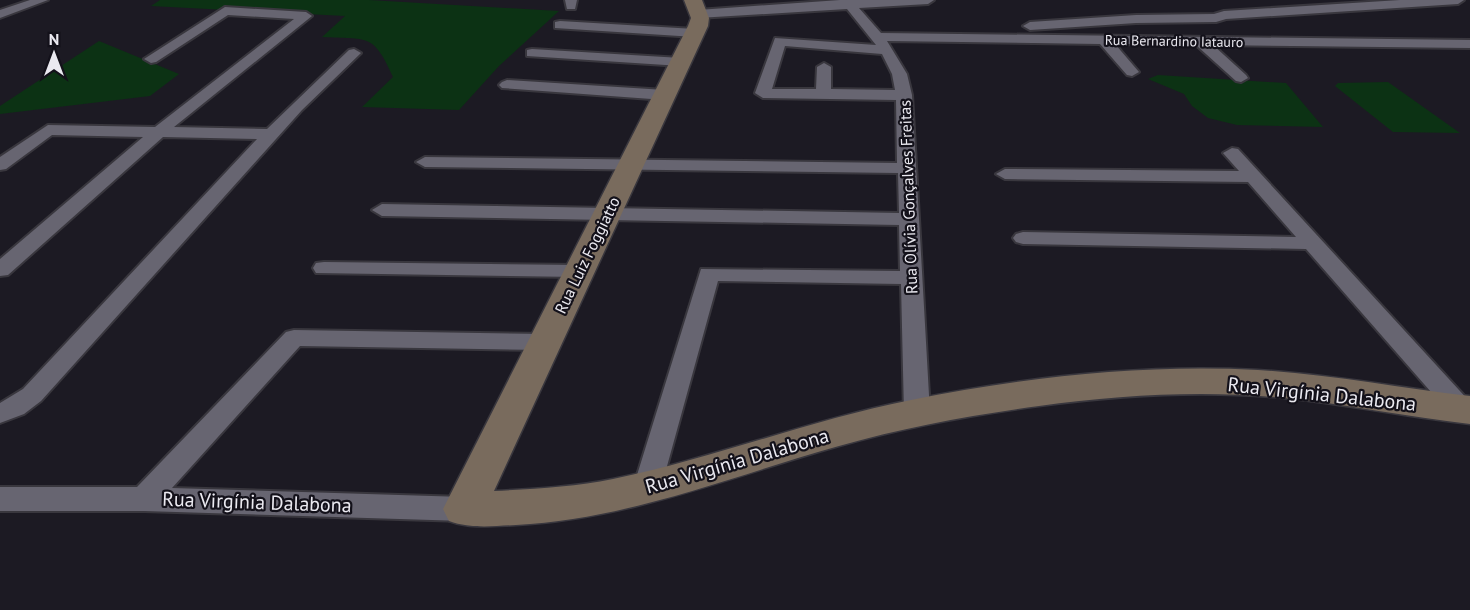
<svg xmlns="http://www.w3.org/2000/svg" width="1470" height="610" font-family="'PT Sans',sans-serif">
<style>
.green{fill:#0c3214}
.lines{fill:none;stroke-linecap:round;stroke-linejoin:round}
.street-casing{stroke:#39373e;stroke-width:4}
.secondary-casing{stroke:#39373e;stroke-width:3}
.street{fill:#676571;fill-rule:evenodd}
.secondary{fill:#796b5d;fill-rule:evenodd}
.labels{text-anchor:middle;dominant-baseline:central;stroke-width:4.5;stroke-linejoin:round;paint-order:stroke}
.far-street-label{font-size:14px;fill:#eae9f0;stroke:#13111a}
.street-label{font-size:16px;fill:#eae9f0;stroke:#13111a}
.near-street-label{font-size:20px;fill:#eae9f0;stroke:#13111a}
</style>
<rect width="100%" height="100%" fill="#1c1a23"/>
<g class="green">
<path d="M 160,0 L 369,0 L 559,11 L 499,66 L 459,110 L 362,107 L 393,77 C 373,32 368,40 322,37 L 345,16 L 151,6 Z"/>
<polygon points="99,41 179,74 150,96 0,114 0,106"/>
<polygon points="1158,75 1286,83 1323,127 1237,125 1208,118 1192,106 1184,94 1148,79"/>
<polygon points="1388,82 1460,133 1393,132 1335,86 1338,83"/>
</g>
<g class="lines">
<defs>
<g id="street">
<polygon points="30,0 48,0 0,18 0,10"/>
<polygon points="565,0 577,0 575,9 567,9"/>
<path d="M 840,0 L 934,0 L 928,4 L 859,8 L 881,33 L 1470,40 L 1470,48 L 1213,45 L 1246,75 L 1248,78 L 1241,82 L 1236,81 L 1196,45 L 1115,44 L 1139,72 L 1132,76 L 1127,75 L 1100,44 L 887,41 L 907,74 L 912,95 L 930,413 L 926,420 L 917,423 L 908,420 L 904,413 L 901,284 L 718,281 L 661,488 L 657,496 L 647,499 L 637,496 L 633,488 L 701,269 L 900,271 L 899,225 L 382,216 L 372,210 L 382,204 L 899,213 L 898,173 L 425,167 L 416,162 L 425,157 L 897,163 L 896,100 L 763,98 L 755,93 L 775,38 L 876,45 L 847,9 L 698,18 L 692,14 L 698,10 ZM 785,46 L 882,54 L 892,74 L 895,90 L 831,89 L 831,67 L 824,63 L 817,67 L 816,89 L 772,89 Z"/>
<polygon points="1400,0 1464,0 1458,4 1226,19 1216,22 1136,23 1030,30 1023,26 1030,22 1136,15 1214,14 1224,11"/>
<polygon points="225,7 306,12 312,16 174,127 267,129 349,50 354,49 361,53 302,110 41,401 24,414 0,423 0,403 23,389 257,139 163,137 8,275 0,276 0,259 143,137 52,135 6,169 0,170 0,157 48,125 155,127 294,19 228,15 156,62 151,63 144,59"/>
<polygon points="560,21 695,29 702,33 695,37 555,28 555,22"/>
<polygon points="532,49 681,58 688,62 681,66 527,56 527,50"/>
<polygon points="507,80 665,90 673,95 665,100 502,88 499,85 502,82"/>
<polygon points="1232,148 1238,149 1470,402 1470,416 1461,418 1452,416 1306,249 1023,244 1016,242 1013,238 1016,234 1023,232 1296,237 1248,182 1005,179 996,174 1005,169 1239,171 1223,153"/>
<polygon points="324,262 579,265 587,266 590,271 587,276 579,277 316,273 313,268 316,263"/>
<polygon points="294,330 545,334 553,336 557,342 553,348 545,350 300,346 172,488 464,497 474,501 479,509 474,517 464,521 144,511 0,511 0,487 137,487 286,332"/>
</g>
<path id="secondary" d="M 684,0 L 702,0 L 709,18 L 708,26 L 494,491 C 534,489 574,487 613,479 C 714,458 810,420 911,400 C 1024,377 1143,364 1258,370 C 1329,374 1399,388 1470,396 L 1470,424 C 1408,417 1346,404 1284,398 C 1203,390 1120,395 1039,406 C 972,415 905,427 839,446 C 732,476 629,519 516,525 C 493,526 471,529 449,521 L 443,509 L 688,26 L 691,18 Z"/>
</defs>
<use href="#street" class="street-casing"/>
<use href="#secondary" class="secondary-casing"/>
<use href="#street" class="street"/>
<use href="#secondary" class="secondary"/>
</g>
<g class="labels">
<g class="far-street-label">
<text transform="translate(1174 41) rotate(1)">Rua Bernardino Iatauro</text>
</g>
<g class="street-label">
<text transform="translate(908 197) rotate(-92)">Rua Olívia Gonçalves Freitas</text>
<text transform="translate(587 255) rotate(-64)">Rua Luiz Foggiatto</text>
</g>
<g class="near-street-label">
<text transform="translate(1322 394) rotate(6)">Rua Virgínia Dalabona</text>
<text transform="translate(737 461) rotate(-16)">Rua Virgínia Dalabona</text>
<text transform="translate(257 502) rotate(2)">Rua Virgínia Dalabona</text>
</g>
</g>
<g transform="translate(54 54)" stroke="#13111a" stroke-width="4.5" paint-order="stroke">
<path d="M0-4.5L10 22L0 15L-10 22Z" fill="#eae9f0"/>
<text y="-9" font-size="16" font-weight="bold" text-anchor="middle" fill="#eae9f0">N</text>
</g>
</svg>
